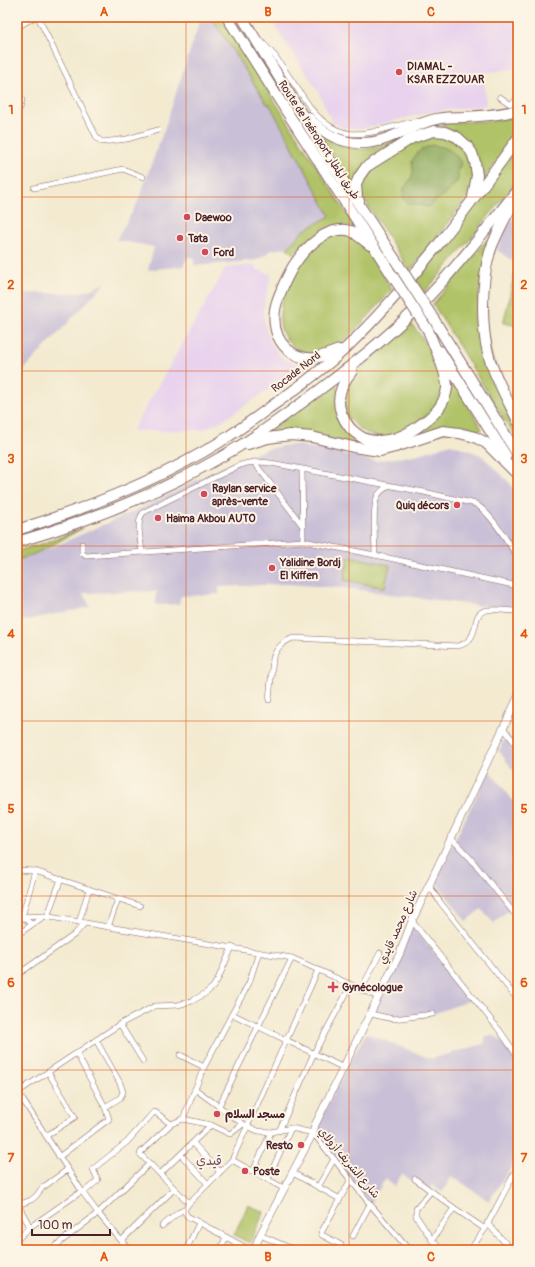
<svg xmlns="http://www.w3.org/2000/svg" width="535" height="1267" font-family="Pangolin,'Playpen Sans Arabic',sans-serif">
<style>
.built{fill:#e8d2ee}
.industrial{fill:#c9bfd7}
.green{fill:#b0c367;stroke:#7d7149}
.forest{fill:#8ca95c;stroke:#6b6444}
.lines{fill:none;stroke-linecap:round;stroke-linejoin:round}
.street-casing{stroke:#856665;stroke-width:6}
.secondary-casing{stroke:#856665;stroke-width:8}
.highway-casing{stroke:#856665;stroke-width:12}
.street{stroke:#fff;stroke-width:5}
.secondary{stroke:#fff;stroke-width:7}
.highway{stroke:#fff;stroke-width:10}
.highway-bridge-casing{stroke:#856665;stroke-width:12;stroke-linecap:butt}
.highway-bridge{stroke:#fff;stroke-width:10}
.grid{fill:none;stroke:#e0560e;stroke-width:1;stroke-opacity:0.55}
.poi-dot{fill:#d1495b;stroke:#fcf5e5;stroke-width:1.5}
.labels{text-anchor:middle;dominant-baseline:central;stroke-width:4;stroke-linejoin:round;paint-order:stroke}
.poi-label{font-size:11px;font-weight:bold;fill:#4a1f2b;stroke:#fcf5e5;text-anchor:start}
.street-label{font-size:11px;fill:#4a1f2b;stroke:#fcf5e5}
.quarter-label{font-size:13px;fill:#714963;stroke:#fcf5e5}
.neatline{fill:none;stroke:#e0560e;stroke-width:1.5}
.grid-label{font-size:13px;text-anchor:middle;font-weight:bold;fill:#e0560e}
</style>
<rect width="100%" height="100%" fill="#fcf5e5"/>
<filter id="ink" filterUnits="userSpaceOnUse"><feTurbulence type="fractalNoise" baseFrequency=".025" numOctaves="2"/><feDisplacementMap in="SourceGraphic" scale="8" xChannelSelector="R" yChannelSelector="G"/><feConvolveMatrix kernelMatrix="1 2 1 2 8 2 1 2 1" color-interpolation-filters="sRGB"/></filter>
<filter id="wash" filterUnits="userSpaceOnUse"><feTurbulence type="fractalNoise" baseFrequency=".012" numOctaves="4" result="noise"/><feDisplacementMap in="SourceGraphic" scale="16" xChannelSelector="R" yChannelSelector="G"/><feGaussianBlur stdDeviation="0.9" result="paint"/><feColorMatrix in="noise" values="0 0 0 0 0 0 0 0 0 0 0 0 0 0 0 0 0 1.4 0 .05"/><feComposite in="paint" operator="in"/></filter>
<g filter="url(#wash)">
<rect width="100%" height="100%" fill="#f3ead0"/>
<g class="built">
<polygon points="278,17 518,17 518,68 484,73 486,105 430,112 361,129 344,128 332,122 319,93 272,21"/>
<polygon points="254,265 258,270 271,274 263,311 265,327 270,341 278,354 284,359 291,362 305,365 225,419 202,430 132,431 222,275 225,268"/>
</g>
<g class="industrial">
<polygon points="201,17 211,17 268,105 270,105 330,216 303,231 286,248 272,250 257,260 195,266 193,257 188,257 183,266 148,270 154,247 116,240 137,204 165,127"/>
<polygon points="518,210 518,265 497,250 505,231"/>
<polygon points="105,283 18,376 17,376 17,293 77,293 87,291"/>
<polygon points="451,444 481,455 509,482 518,495 518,611 345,588 286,584 219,587 219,594 181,596 179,604 156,605 156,591 83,593 90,607 17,622 17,560 26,558 69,540 159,500 220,468 243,458 268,449 282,446 297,445 326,450 375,461 416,455"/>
<polygon points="507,733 518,748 518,777 499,751"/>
<polygon points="489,770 518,807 518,917 511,908 494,923 481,909 466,921 435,881"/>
<polygon points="412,925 471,1000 422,1018 395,1020 368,1015"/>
<polygon points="366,1033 431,1059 484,1044 486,1036 495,1036 502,1041 518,1062 518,1157 489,1201 452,1176 442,1192 432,1185 428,1193 402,1174 394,1187 386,1178 370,1203 313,1132"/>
</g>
<g class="green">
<path d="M 211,17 L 221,17 L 356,228 C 328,219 313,237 293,254 L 287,248 L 303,231 L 330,216 L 270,105 L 267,104 Z"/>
<path d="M 518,115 L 518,133 L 479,185 L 481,173 L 446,127 L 440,125 L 426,129 L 378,155 L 354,190 L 318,133 C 333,142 346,149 364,149 C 381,149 400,138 416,131 C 424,128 433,125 442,124 C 467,119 493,125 518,115 Z"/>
<path d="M 440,136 C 469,143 479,165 470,192 C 468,199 460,206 456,212 C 441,232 425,251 410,271 L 360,193 C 361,188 361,184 362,180 C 367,170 407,145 418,140 C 425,137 433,137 440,136 Z"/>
<polygon points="518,147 518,179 467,243 424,293 416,279"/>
<path d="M 339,233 L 352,235 L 366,248 L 392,290 C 376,307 355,334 336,346 C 332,348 318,354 313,354 C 310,354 307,353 304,352 C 297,350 292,346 287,340 C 264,313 301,250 328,237 C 331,235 336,234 339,233 Z"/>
<polygon points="487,240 490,244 478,300 504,404 518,432 518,442 433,304"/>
<polygon points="515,272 518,273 518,300 509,298"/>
<polygon points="509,300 518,303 518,326 503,323"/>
<path d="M 411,323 C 422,338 436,354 441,373 C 448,398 430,414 410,426 C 404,429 396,435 388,436 C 371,438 356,430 348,415 C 343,404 344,393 350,383 C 356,371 367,363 377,354 C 388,344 400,333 411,323 Z"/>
<polygon points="452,378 482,429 480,431 456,429 385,446 263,435 336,384 354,435 404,439 451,389"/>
<path d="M 83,528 C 61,539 41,554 17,560 L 17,551 L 45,543 Z"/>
<polygon points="349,556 390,565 385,588 344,580"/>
<polygon points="248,1205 264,1212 250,1243 234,1235"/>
</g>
<path class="forest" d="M 433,145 C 446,147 455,151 461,163 L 458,171 L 458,180 L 450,190 L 428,207 L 407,203 L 403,197 L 404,188 L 411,179 L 413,171 L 412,161 L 417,153 L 424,148 Z"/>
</g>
<g filter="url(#ink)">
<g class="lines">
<defs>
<g id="street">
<polyline points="38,17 97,138 102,142 127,139 158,130"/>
<polyline points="17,28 24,23 35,17"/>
<path d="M 261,41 L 275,56 L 312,110 C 347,151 375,128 418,121"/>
<polyline points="17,92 22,100 20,108"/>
<polyline points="500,97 510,104 518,100"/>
<polyline points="34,188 123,169 143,177"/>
<polyline points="254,462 302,525"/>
<polyline points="302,470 303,541"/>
<polyline points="82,544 82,553 86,556 303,541 375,555 518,586"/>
<path d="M 142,552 C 141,541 135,520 144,512 L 240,465 C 251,461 260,462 271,463 L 424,492 L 476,504 C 493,516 506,540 518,557"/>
<path d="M 375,555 C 375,542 372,508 377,497 C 379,492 384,489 388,486"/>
<path d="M 269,700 L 273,658 C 277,647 283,642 293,638 L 458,646 C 482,640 470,615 484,611 C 492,608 509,611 518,611"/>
<polyline points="504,729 518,747"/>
<polyline points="452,839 470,858 518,918"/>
<polyline points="17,870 35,871"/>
<polyline points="429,885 440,902 518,1000"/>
<polyline points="17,917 44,916 292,958 378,997"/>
<polyline points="47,917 61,879"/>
<polyline points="412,921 500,1031 518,1057"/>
<polyline points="79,922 89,889"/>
<polyline points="32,924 22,917 35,871 140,906"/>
<polyline points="108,927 118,899"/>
<polyline points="17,935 43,917"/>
<polyline points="17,975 74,935 85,923"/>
<polyline points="361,990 380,953"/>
<polyline points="232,1014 344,1068"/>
<polyline points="371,1014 393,1019 433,1014"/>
<polyline points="120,1024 143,1061"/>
<polyline points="96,1040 120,1083 123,1092 120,1098 105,1107"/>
<polyline points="180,1055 204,1067"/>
<polyline points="195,1089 243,1124 258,1131 271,1132 291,1128 313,1133 370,1204 409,1250"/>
<polyline points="17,1091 83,1193 98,1213 129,1250"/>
<polyline points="18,1092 120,1024 155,1006 178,1005 192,1001 206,993 213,987 218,979 232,947"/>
<polyline points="219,1106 292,958"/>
<polyline points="183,1119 204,1067 232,1014 249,983 259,952"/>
<polyline points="279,1131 314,1053 351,985"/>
<polyline points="46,1136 75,1117 48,1072"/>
<polyline points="193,1143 220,1172"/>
<polyline points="181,1155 208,1184"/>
<polyline points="59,1157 109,1119 105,1107 77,1054"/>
<polyline points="232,1160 318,970"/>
<polyline points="253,1171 271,1132"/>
<polyline points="293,1173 340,1199"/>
<polyline points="160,1174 211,1125 230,1134 243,1124"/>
<polyline points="268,1179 291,1128"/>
<polyline points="415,1179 454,1208 432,1240 441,1250"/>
<polyline points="318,1187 334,1159"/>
<polyline points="431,1191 416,1209 416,1216 432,1240"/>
<polyline points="83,1193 98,1180 93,1169 127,1142 153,1113 155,1112 171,1124"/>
<polyline points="17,1203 30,1227"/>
<polyline points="189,1203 140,1154 141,1152 171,1124 183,1119 211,1125"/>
<polyline points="18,1205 31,1200 36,1196 42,1188 67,1170"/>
<polyline points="454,1208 485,1229"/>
<polyline points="487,1223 512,1250"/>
<polyline points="162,1226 179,1212 184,1210"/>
<polyline points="260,1235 295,1250"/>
<polyline points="353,1236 370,1204"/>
<polyline points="17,1240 30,1227 82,1191"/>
<polyline points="122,1240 174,1189"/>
<polyline points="341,1245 322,1235 321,1233 351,1179"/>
<polyline points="50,1250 98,1213 149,1164"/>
<polyline points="186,1250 199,1223"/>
<polyline points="220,1250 226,1237"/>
<polyline points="250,1250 187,1216 184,1210 189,1203 232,1160 285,1189"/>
<polyline points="470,1250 485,1229 514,1174 518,1169"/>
</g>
<polyline id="secondary" points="254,1250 260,1235 313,1133 315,1125 400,953 412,921 429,885 518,697"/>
<g id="highway">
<polyline points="227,17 287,112 392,275"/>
<polyline points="242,17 329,159 398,264"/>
<polyline points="17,22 23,17"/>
<path d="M 308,117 C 329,140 355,149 385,139 C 402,133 418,123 436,119 C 445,117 455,117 464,117 C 482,116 500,115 518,110"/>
<polyline points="359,201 357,198 356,184 359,177 366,167 412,138 434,131 445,132 457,137 467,146 472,153 475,162 477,175 473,197"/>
<path d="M 514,202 C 506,216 498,231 492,246 C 480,278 480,334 492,366 C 499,385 509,403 518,421"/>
<polyline points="431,315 518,455"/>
<path d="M 339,350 C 331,353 323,356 315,358 C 305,359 295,356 287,349 C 276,339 273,324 275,310 C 276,301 281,292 284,284 C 287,278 290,271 294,265 C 305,248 328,224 351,231 C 356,233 365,242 370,245"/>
<polyline points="440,351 506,456"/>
<path d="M 352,371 C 336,390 334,408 350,428 C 354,432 362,438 368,440 C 388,444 408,435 424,422 C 436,414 445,403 447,388 C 448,374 433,344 428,330"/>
<polyline points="248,444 268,438 290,435 312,437 353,447 380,451 395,447 443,431 459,433 475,437 486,443 517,474"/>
<path d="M 17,530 C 88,508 157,481 220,442 C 237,431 253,420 269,408 C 295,390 322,370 346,348 C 411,285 465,211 518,138"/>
<path d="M 17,542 C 93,520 171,488 238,447 C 266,430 292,410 318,391 C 357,362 396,330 430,295 C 461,262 490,225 518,189"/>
</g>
</defs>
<use href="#street" class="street-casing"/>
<use href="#secondary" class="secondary-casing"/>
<use href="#highway" class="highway-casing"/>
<use href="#street" class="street"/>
<use href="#secondary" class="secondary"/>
<use href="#highway" class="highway"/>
<defs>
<g id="highway-bridge">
<polyline points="398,264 431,315"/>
<polyline points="392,275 428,330"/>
</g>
</defs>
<use href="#highway-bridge" class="highway-bridge-casing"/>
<use href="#highway-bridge" class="highway-bridge"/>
</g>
</g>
<path class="grid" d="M 186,17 L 186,1250M 349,17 L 349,1250M 17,197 L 518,197M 17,371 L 518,371M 17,546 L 518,546M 17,721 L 518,721M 17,896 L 518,896M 17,1070 L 518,1070"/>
<g class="poi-dot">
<circle cx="399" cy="72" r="4"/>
<circle cx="187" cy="217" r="4"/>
<circle cx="180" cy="238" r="4"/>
<circle cx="205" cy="252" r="4"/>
<circle cx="204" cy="494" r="4"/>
<circle cx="457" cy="505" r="4"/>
<circle cx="158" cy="518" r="4"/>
<circle cx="272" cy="568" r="4"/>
<path d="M331 981h4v4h4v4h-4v4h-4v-4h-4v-4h4z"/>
<circle cx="217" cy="1114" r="4"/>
<circle cx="301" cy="1145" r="4"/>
<circle cx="245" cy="1171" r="4"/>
</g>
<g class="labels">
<g class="poi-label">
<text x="407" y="66">DIAMAL -<tspan x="407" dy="13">KSAR EZZOUAR</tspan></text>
<text x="195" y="217">Daewoo</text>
<text x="188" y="238">Tata</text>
<text x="213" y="252">Ford</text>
<text x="212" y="488">Raylan service<tspan x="212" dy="13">après-vente</tspan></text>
<text x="449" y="505" text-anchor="end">Quiq décors</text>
<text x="166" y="518">Haima Akbou AUTO</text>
<text x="280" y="562">Yalidine Bordj<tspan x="280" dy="13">El Kiffen</tspan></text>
<text x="342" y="987">Gynécologue</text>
<text x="225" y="1114">مسجد السلام</text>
<text x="293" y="1145" text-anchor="end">Resto</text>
<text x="253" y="1171">Poste</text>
</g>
<g class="street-label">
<text transform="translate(319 140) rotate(57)">Route de l'aéroport طريق المطار</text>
<text transform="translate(296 372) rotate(-38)">Rocade Nord</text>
<text transform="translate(398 927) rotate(-66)">شارع محمد قايدي</text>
<text transform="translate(349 1163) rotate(50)">شارع الشريف أزولاي</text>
</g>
<g class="quarter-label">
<text x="209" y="1161">قيدي</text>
</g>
</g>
<rect width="535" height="1267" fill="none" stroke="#fcf5e5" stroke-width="44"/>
<path d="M32 1229v6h78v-6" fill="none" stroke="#4a1f2b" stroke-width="2"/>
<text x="38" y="1229" font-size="12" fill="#4a1f2b" stroke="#fcf5e5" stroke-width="3" paint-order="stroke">100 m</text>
<rect x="22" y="22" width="491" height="1223" class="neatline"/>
<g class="grid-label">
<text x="104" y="16">A</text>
<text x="268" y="16">B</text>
<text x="431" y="16">C</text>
<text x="11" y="114">1</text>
<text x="524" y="114">1</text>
<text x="11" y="289">2</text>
<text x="524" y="289">2</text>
<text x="11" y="463">3</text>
<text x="524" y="463">3</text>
<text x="11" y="638">4</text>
<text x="524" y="638">4</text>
<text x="11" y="813">5</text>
<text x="524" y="813">5</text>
<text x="11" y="987">6</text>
<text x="524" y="987">6</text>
<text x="11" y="1162">7</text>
<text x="524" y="1162">7</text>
<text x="104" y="1261">A</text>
<text x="268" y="1261">B</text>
<text x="431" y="1261">C</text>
</g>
</svg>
